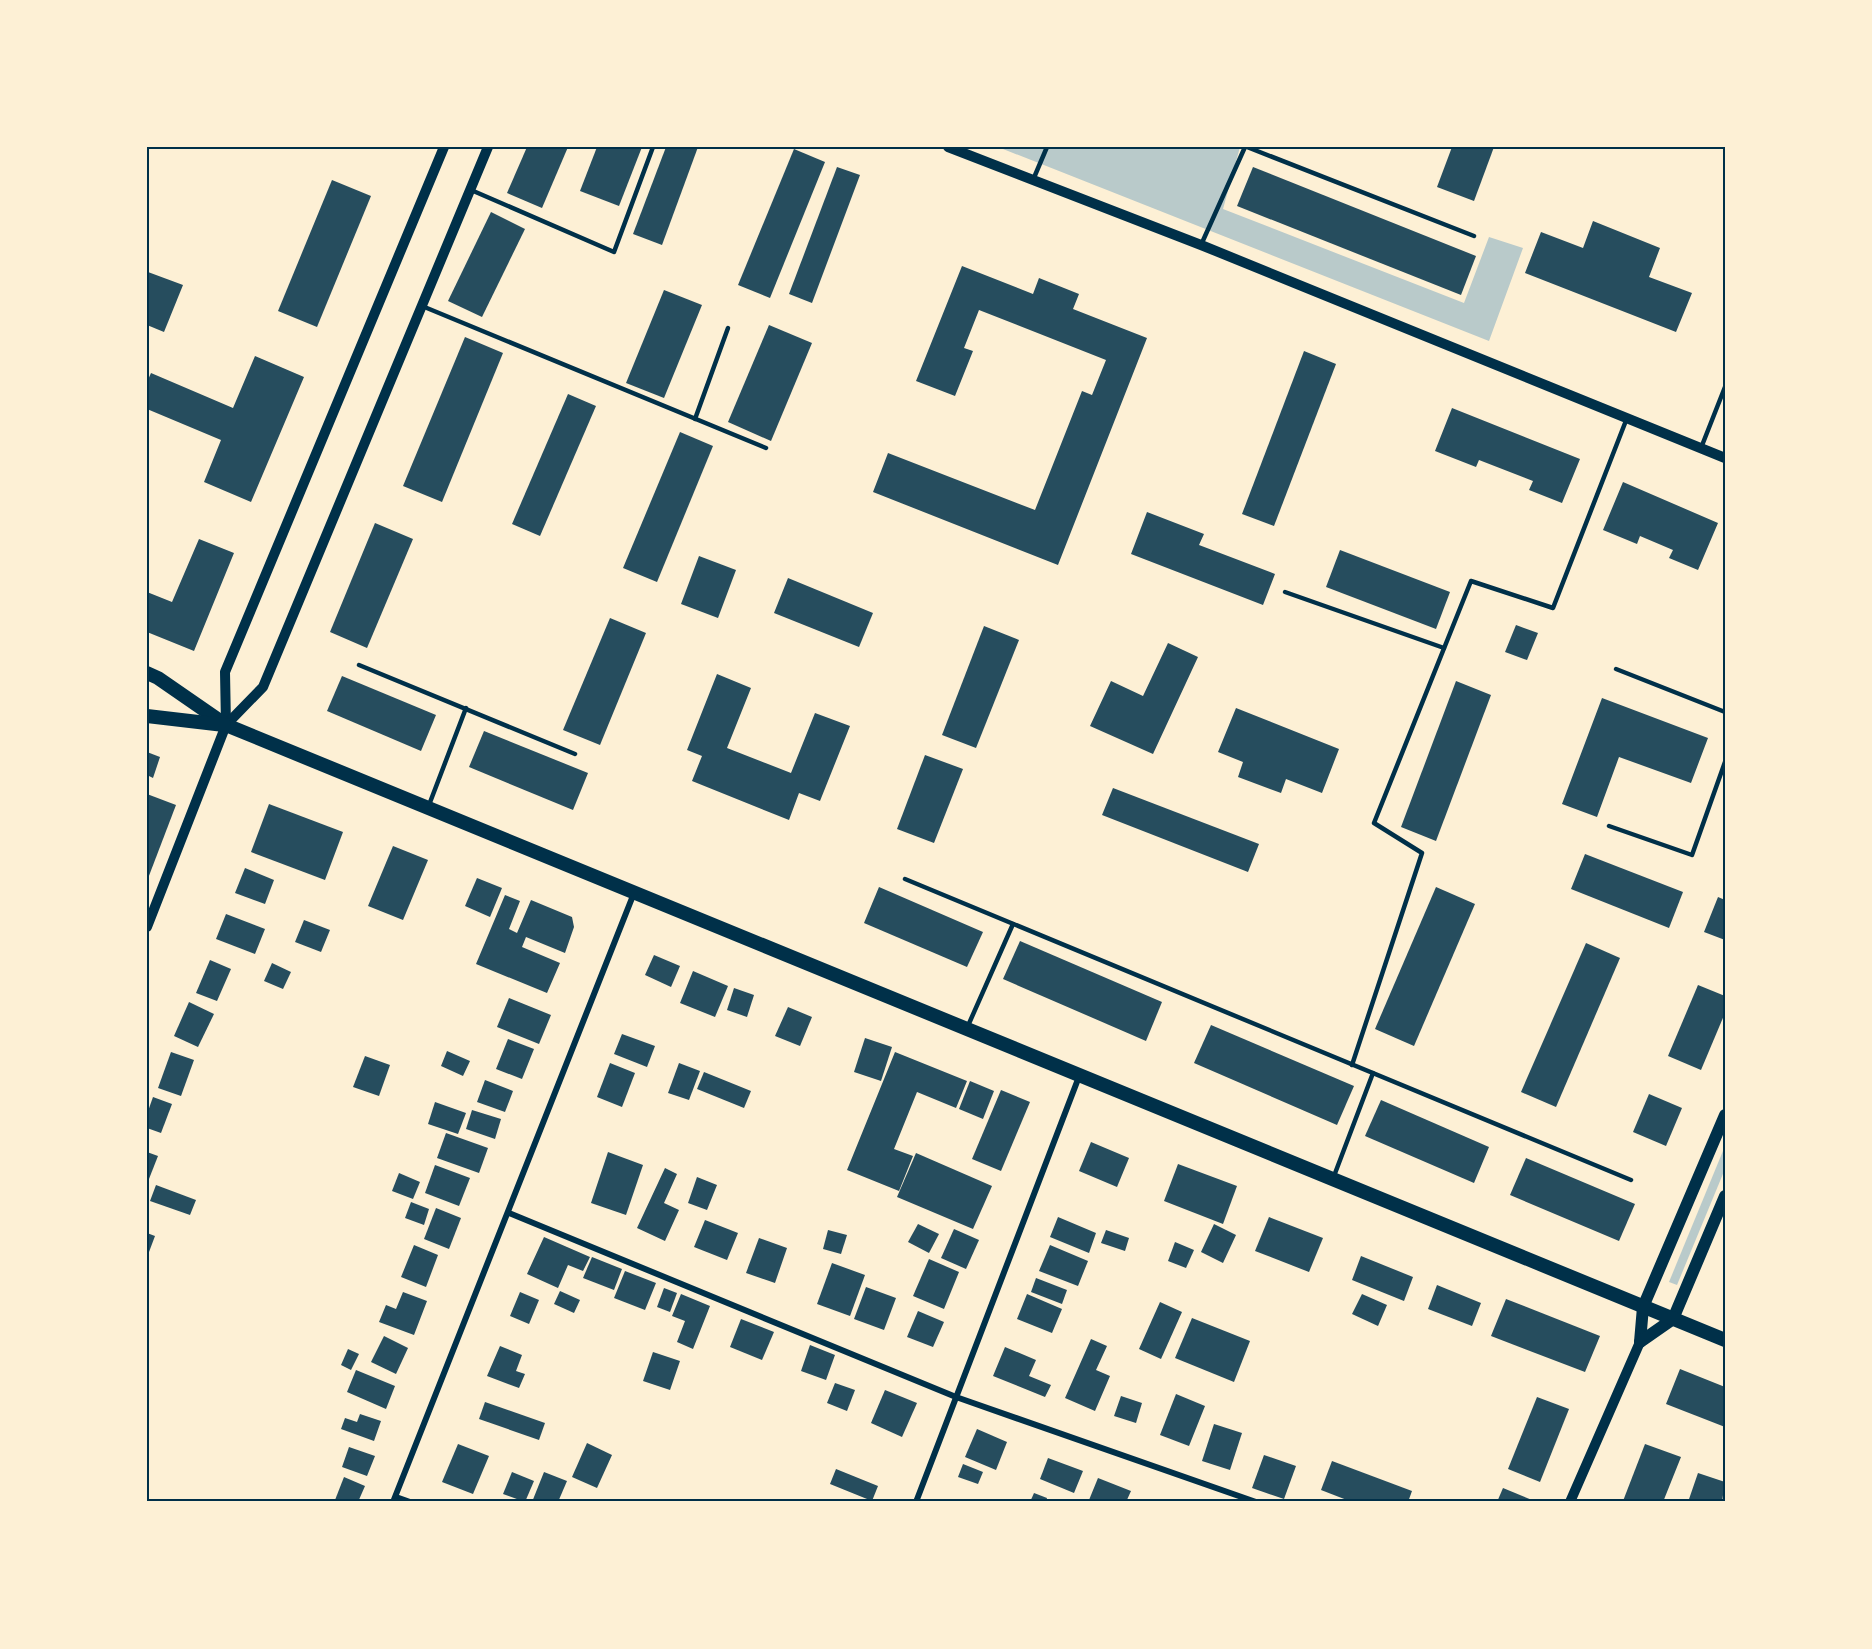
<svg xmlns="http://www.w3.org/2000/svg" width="1872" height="1649" font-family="'DejaVu Sans',sans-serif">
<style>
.green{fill:#b9caca}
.building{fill:#264d5e}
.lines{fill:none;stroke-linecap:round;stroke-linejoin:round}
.service{stroke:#003049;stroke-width:4.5}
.minor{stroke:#003049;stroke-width:6}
.tertiary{stroke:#003049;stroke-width:10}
.secondary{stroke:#003049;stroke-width:12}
.primary{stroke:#003049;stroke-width:14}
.neatline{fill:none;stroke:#003049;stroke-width:2}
</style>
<rect width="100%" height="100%" fill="#fdf0d5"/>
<g class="green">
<polygon points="998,147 1240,147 1223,209 1464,303 1489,237 1523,248 1489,341"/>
<polygon points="1725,1146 1725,1169 1677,1285 1669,1282"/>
</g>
<g class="building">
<polygon points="527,147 568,147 542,208 507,193"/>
<polygon points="597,147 642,147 619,206 580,191"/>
<polygon points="666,147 698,147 662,245 633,234"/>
<polygon points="1452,147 1494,147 1474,201 1437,187"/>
<polygon points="794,149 825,162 770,298 738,285"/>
<polygon points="837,167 860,175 812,303 789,294"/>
<polygon points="1253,167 1476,256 1461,295 1237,206"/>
<polygon points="332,180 371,196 317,327 278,311"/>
<polygon points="491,212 525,229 482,317 448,301"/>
<polygon points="1593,221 1660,248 1649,277 1692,293 1676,332 1525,273 1541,232 1583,248"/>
<polygon points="962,266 1033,294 1039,278 1079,294 1073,309 1147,338 1058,565 873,492 888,453 1035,510 1082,391 1092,395 1106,360 979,310 964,348 973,351 955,396 916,381"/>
<polygon points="148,272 183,285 164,332 147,325"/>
<polygon points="664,290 702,305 664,398 626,383"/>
<polygon points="769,325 812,343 771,441 728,422"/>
<polygon points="465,337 503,353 442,502 403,486"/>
<polygon points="1304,351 1336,364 1274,526 1242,514"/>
<polygon points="255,356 304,377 251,502 204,482 221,440 147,409 147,382 151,373 233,408"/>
<polygon points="568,394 596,406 540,536 512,524"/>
<polygon points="1452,408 1580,459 1562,503 1529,490 1533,481 1479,460 1476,467 1435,451"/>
<polygon points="680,432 713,446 657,582 623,568"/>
<polygon points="1623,482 1718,523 1698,570 1669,558 1673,550 1640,536 1637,544 1603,530"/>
<polygon points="1147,512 1204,534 1199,545 1275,574 1263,605 1131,554"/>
<polygon points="375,523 413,539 367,648 330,632"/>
<polygon points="199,539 234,553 194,651 147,632 147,592 172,602"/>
<polygon points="1340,550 1450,592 1436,629 1326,587"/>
<polygon points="699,556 736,570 718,618 681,604"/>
<polygon points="788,578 873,613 859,647 774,613"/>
<polygon points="610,618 646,633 600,745 563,730"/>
<polygon points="1516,625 1538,633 1527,660 1505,652"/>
<polygon points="984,626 1019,640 976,748 942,735"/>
<polygon points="1168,643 1198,657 1153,754 1090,726 1111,681 1143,696"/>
<polygon points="717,674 751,688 727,748 791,773 815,713 850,726 820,801 799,793 789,820 692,781 702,756 687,750"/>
<polygon points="342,676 436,715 421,751 327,711"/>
<polygon points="1456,681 1491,695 1436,841 1401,827"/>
<polygon points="1602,698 1708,738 1691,783 1619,757 1597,817 1562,804"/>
<polygon points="1236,708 1339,749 1322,793 1286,779 1281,793 1238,777 1243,762 1218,752"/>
<polygon points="484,731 588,773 573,810 469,767"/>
<polygon points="147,752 160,757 153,778 147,775"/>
<polygon points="925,755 963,769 934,843 897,829"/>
<polygon points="1113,788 1259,844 1248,872 1102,815"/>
<polygon points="147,794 176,805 147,881"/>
<polygon points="269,804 343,832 325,880 251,852"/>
<polygon points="393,846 428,860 403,920 368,906"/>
<polygon points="1585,854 1683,892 1669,928 1571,889"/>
<polygon points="245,868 274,880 265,904 235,893"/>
<polygon points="477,878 502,888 490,917 465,906"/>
<polygon points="879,887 983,932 967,967 864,923"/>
<polygon points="1436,887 1475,904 1414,1046 1375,1029"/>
<polygon points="505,895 520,901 509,929 517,933 531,900 572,917 574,927 565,953 526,937 522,947 560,963 547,993 476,964"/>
<polygon points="1718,897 1725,900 1725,940 1704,932"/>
<polygon points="226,914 265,929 255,954 216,939"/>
<polygon points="304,920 330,930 321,952 295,942"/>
<polygon points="1020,941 1162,1002 1146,1041 1003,979"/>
<polygon points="1586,943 1620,958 1556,1107 1521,1092"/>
<polygon points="654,955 680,966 671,987 645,975"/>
<polygon points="210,960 231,969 217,1001 196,993"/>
<polygon points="272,963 291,972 283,989 264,981"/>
<polygon points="693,971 728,986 715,1017 680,1003"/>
<polygon points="1698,985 1725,996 1725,1013 1701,1070 1668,1056"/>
<polygon points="734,988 754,995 747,1017 727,1010"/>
<polygon points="509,998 551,1015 539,1044 497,1027"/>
<polygon points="189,1002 214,1014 198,1047 174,1036"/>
<polygon points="788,1007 812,1017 800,1046 775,1036"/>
<polygon points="1211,1025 1354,1086 1337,1125 1194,1063"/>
<polygon points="622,1034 655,1046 647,1067 614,1054"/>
<polygon points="865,1038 892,1047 881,1081 854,1072"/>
<polygon points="508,1039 534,1049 522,1079 496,1069"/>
<polygon points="447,1051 470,1061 463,1076 441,1066"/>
<polygon points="171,1052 194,1060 181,1096 158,1088"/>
<polygon points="895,1052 967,1081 956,1108 917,1092 894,1149 913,1156 899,1191 847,1170"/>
<polygon points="365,1056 390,1065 379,1096 353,1087"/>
<polygon points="610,1063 635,1073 622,1107 597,1097"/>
<polygon points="679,1063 700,1071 689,1100 668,1093"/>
<polygon points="704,1072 751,1091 744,1108 697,1089"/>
<polygon points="485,1080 513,1091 505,1112 477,1102"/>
<polygon points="970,1081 994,1091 983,1119 959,1109"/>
<polygon points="1001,1090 1030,1102 1001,1171 972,1159"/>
<polygon points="1649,1094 1682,1108 1666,1146 1633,1132"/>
<polygon points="153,1097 172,1104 161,1133 147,1128 147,1114"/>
<polygon points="1381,1100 1489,1147 1474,1183 1365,1136"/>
<polygon points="435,1102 466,1113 458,1134 428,1124"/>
<polygon points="472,1110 501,1119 495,1139 466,1129"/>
<polygon points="446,1133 488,1148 479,1173 437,1158"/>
<polygon points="1091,1142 1129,1158 1117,1187 1079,1171"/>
<polygon points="147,1152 158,1156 147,1184"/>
<polygon points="608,1152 643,1165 626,1215 591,1203"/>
<polygon points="916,1153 992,1186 973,1229 897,1197"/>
<polygon points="1526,1158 1635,1204 1619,1241 1510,1195"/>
<polygon points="1178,1164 1237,1186 1223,1224 1164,1201"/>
<polygon points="435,1165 470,1178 459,1206 425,1193"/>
<polygon points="665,1168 677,1174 664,1203 679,1210 665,1241 637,1228"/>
<polygon points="399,1173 420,1182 413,1199 392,1191"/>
<polygon points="697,1177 717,1185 707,1210 688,1203"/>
<polygon points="156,1185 196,1200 190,1215 150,1201"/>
<polygon points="411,1202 429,1209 424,1225 405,1218"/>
<polygon points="436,1208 461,1218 449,1249 424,1239"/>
<polygon points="1058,1217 1096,1233 1089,1253 1050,1237"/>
<polygon points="1269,1217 1323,1238 1309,1272 1255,1251"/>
<polygon points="705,1220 738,1233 727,1260 694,1247"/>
<polygon points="918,1224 939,1234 929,1253 908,1242"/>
<polygon points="1214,1224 1236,1235 1223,1263 1201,1252"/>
<polygon points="954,1229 979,1240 966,1269 941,1258"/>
<polygon points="828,1230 847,1235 841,1254 823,1249"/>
<polygon points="1106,1230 1129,1238 1125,1251 1101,1243"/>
<polygon points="147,1233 155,1236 149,1252 147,1251"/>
<polygon points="544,1237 590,1257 583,1271 568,1265 558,1288 527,1274"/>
<polygon points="759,1238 787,1248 775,1283 746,1273"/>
<polygon points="1175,1242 1194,1250 1186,1268 1168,1261"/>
<polygon points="414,1245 438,1255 426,1287 401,1277"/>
<polygon points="1050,1245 1088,1261 1078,1286 1039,1271"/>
<polygon points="1361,1256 1413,1277 1404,1301 1352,1280"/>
<polygon points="592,1257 622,1269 614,1290 583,1278"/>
<polygon points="929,1259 959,1272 944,1309 913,1296"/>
<polygon points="832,1263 865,1275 850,1316 817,1304"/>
<polygon points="625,1271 656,1283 645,1310 614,1298"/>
<polygon points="1036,1278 1067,1290 1062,1304 1031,1292"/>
<polygon points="1437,1285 1481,1303 1472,1326 1428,1309"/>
<polygon points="866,1287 896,1298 884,1330 854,1319"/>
<polygon points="664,1288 677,1293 670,1312 657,1307"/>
<polygon points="560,1291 580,1300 574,1313 554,1304"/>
<polygon points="403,1292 427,1301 414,1335 379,1322 386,1305 396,1309"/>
<polygon points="520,1292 539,1300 529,1324 510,1316"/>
<polygon points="681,1294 710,1306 693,1349 677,1342 685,1321 672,1316"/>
<polygon points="1027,1294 1062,1309 1052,1333 1017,1319"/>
<polygon points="1362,1294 1387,1305 1378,1326 1352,1314"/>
<polygon points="1506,1299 1600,1336 1585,1372 1491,1336"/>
<polygon points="1160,1302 1182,1312 1161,1359 1139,1349"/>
<polygon points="918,1311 944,1322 933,1347 907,1337"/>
<polygon points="1192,1318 1250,1341 1234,1382 1175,1358"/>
<polygon points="741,1319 774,1332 762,1360 730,1347"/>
<polygon points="384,1336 408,1348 396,1374 371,1362"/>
<polygon points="1091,1339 1107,1346 1096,1370 1110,1376 1095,1411 1065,1398"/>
<polygon points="810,1345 835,1355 826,1380 801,1371"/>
<polygon points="500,1346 522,1355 516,1371 525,1374 519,1388 487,1376"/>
<polygon points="1005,1347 1036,1360 1029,1376 1051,1385 1045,1397 993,1376"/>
<polygon points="348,1349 359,1354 351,1370 341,1365"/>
<polygon points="653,1352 680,1361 670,1390 643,1381"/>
<polygon points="1680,1369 1725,1387 1725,1427 1666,1404"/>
<polygon points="356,1370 395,1386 386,1409 347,1392"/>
<polygon points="835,1383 855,1390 847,1411 827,1403"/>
<polygon points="885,1390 917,1403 902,1437 871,1423"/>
<polygon points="1176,1394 1205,1406 1189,1446 1160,1435"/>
<polygon points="1121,1396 1142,1403 1136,1423 1114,1416"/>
<polygon points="1537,1397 1569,1409 1540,1482 1508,1469"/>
<polygon points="485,1402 545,1423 539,1440 479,1419"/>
<polygon points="360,1414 381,1421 374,1441 341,1429 345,1418 357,1422"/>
<polygon points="1214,1424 1242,1433 1230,1470 1202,1461"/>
<polygon points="977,1429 1007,1442 996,1470 965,1457"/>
<polygon points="587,1443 612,1455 597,1488 572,1477"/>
<polygon points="458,1444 489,1456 473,1494 442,1482"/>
<polygon points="1645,1444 1681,1457 1663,1502 1623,1501"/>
<polygon points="349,1447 375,1456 367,1476 342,1467"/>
<polygon points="1264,1455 1296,1466 1284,1499 1252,1488"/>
<polygon points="1048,1458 1083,1471 1074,1493 1040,1479"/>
<polygon points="1332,1461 1412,1491 1408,1502 1352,1502 1321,1490"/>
<polygon points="963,1464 983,1472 978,1484 958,1477"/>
<polygon points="836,1469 878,1486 872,1501 830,1484"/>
<polygon points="512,1472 534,1481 525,1502 503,1494"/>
<polygon points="544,1472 567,1481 558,1502 532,1502"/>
<polygon points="1698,1473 1725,1482 1722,1502 1688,1502"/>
<polygon points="344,1477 365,1486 358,1502 335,1500"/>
<polygon points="1098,1478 1131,1491 1126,1502 1089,1500"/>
<polygon points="1503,1488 1532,1500 1531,1502 1497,1502"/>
<polygon points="1034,1493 1047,1498 1046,1502 1030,1502"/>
</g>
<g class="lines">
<g class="service">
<polyline points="1247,147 1474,236"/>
<polyline points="1033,180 1047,147"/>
<polyline points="471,190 614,252 653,147"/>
<polyline points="1201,245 1245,147"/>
<polyline points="422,306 766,448"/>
<polyline points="695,419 728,328"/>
<polyline points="1701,448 1725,387"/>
<polyline points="1285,592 1444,648"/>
<polyline points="359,665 575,754"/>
<polyline points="1616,669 1725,712"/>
<polyline points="429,805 466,708"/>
<polyline points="1609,826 1692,855 1725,762"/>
<polyline points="905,879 1631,1180"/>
<polyline points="967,1028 1013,924"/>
<polyline points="1352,1065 1422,853 1374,823 1471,581 1553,608 1627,418"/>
<polyline points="1334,1176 1373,1073"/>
</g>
<g class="minor">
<polyline points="509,1213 956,1397 1256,1502"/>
<polyline points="396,1497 410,1502"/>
<polyline points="393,1502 634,893"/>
<polyline points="916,1502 1080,1074"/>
</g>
<g class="tertiary">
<polyline points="948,147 1201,245 1725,458"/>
<polyline points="226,725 225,672 444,147"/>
<polyline points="147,927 226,725 263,687 488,147"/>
<polyline points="1570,1502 1640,1342"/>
</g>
<g class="secondary">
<polyline points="1640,1342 1643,1307 1725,1115"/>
<polyline points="1640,1342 1673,1319 1725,1196"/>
</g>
<g class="primary">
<polyline points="147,673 158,678 226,725 1725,1340"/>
<polyline points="147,716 224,725"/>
</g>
</g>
<rect width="1872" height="1649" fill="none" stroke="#fdf0d5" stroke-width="297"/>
<rect x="148" y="148" width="1576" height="1352" class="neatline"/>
</svg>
